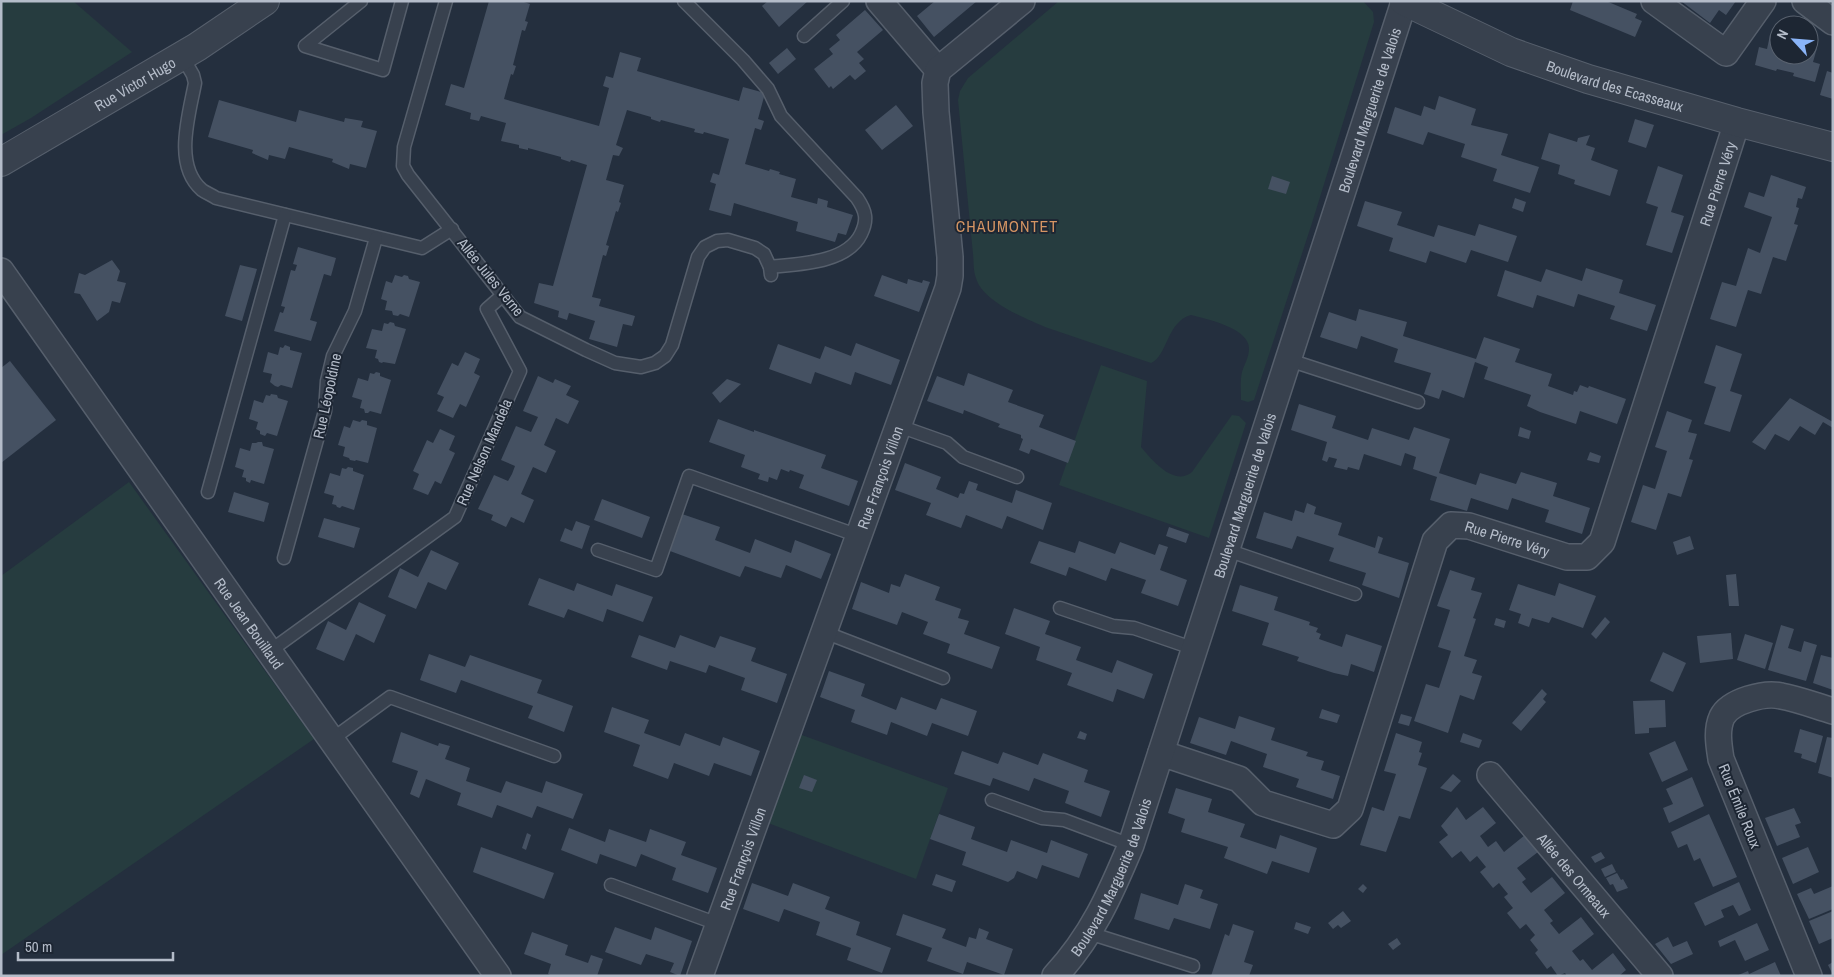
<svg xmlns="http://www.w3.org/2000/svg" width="1834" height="977" viewBox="0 0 1834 977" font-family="'Archivo Narrow',sans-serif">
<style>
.green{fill:#263c3f}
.building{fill:#455162}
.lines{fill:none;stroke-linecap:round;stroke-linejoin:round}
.service-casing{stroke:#565f6c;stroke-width:15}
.minor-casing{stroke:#565f6c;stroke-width:28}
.tertiary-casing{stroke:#565f6c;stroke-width:30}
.service{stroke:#38414e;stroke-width:12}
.minor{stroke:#38414e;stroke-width:25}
.tertiary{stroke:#38414e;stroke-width:28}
.labels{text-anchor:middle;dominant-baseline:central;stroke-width:4;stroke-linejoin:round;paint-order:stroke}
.street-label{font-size:15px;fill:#b4bcc9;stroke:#1d2633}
.neighbourhood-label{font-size:16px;letter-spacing:1px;fill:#d59563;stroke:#1d2633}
</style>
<rect width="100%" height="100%" fill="#242f3e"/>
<!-- green -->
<g class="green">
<polygon points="1,1 73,1 132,52 31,118 1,135"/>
<path d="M1059,1H1363L1373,12L1374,22L1312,223L1254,400L1248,402L1241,400C1241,390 1240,381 1242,372C1244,365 1249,357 1249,349C1250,328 1206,319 1191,315C1167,321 1167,357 1151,363L1045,327C1024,318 982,301 976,278C973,270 974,262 973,254L958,100L960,91L968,78Z"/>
<path d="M1101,365L1147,381L1141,447C1152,460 1174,487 1192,472L1232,415L1239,416L1246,423L1209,538L1059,485Z"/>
<polygon points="129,482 314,739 1,955 1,576"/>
<polygon points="799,734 948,788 916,879 768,823"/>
</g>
<!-- building -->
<g class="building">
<polygon points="489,1 521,1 530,4 525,21 528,22 525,31 522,30 513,65 516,66 513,75 511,74 504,99 599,126 609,88 603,86 606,76 613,78 620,52 641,58 637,71 739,101 743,87 765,93 758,119 764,121 761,130 755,128 745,164 769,171 770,169 780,172 779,174 796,179 791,197 817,204 818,198 828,201 827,207 853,215 846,235 838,233 835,242 796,231 798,222 734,203 731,216 709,210 716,184 710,182 713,173 719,175 729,139 704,132 703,134 694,132 695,129 661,120 660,122 651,119 651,117 627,110 616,145 623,148 619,156 613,155 606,180 624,185 619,202 621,203 618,212 616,211 606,245 609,246 606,256 603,255 592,297 601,299 599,306 635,316 632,326 623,324 617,347 589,339 595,321 569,313 567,320 558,317 559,311 534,303 539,283 553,286 587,165 571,160 570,162 561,159 561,157 528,148 528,150 519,148 519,145 501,141 506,123 481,116 479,121 470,119 471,113 445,105 451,84 464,88"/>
<polygon points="768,1 808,1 779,27 762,6"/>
<polygon points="935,1 977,1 934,37 917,16"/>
<polygon points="1573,1 1606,1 1637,14 1635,18 1642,21 1635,37 1570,10"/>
<polygon points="1681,1 1736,1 1726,15 1719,10 1710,23"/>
<polygon points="865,10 883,30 857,52 864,59 859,63 866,71 855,80 850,75 833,89 831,86 829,88 814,69 833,54 829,49 840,40 836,35"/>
<polygon points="1770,35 1779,38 1779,55 1809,55 1809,46 1817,48 1813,62 1820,64 1815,82 1793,76 1794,73 1777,69 1776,71 1755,65 1759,47 1767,49"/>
<polygon points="787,48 796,59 778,74 769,63"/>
<polygon points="1827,71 1833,73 1833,99 1820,95"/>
<polygon points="1439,96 1476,109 1471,125 1508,134 1501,155 1539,167 1530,193 1493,181 1497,169 1461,157 1465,144 1428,132 1423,145 1387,133 1395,107 1421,116 1424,106 1435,110"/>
<polygon points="219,100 296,122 299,110 344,122 345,118 363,121 361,127 377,131 366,168 350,164 349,169 332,162 333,159 289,147 285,159 269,155 268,160 252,153 253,150 208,137"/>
<polygon points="896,105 913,126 882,150 865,130"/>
<polygon points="1635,119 1654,125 1646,148 1628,142"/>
<polygon points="1549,133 1577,142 1578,138 1590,135 1586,145 1595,148 1591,160 1618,170 1610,196 1574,184 1575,180 1558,174 1560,165 1541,159"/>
<polygon points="1658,166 1683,175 1671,212 1684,216 1672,253 1646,245 1658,207 1646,203"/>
<polygon points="1771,175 1806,187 1802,199 1798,198 1796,207 1799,208 1794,224 1798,225 1786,261 1773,257 1761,294 1748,290 1736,327 1710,319 1722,282 1736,286 1748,248 1760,253 1772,217 1744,207 1749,192 1764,197"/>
<polygon points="1272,176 1290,182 1286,194 1268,189"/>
<polygon points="1515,198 1526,202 1523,212 1512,208"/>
<polygon points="1365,201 1402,212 1397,225 1434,237 1438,225 1475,236 1479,224 1517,236 1508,262 1471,250 1466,263 1430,251 1426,263 1389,251 1393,238 1357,226"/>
<polygon points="298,247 336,258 331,276 324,274 310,320 317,322 311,341 274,331 280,312 283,313 285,307 281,306 291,270 295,271 297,265 293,264"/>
<polygon points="112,260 120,271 117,281 126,283 120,303 112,301 109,312 97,321 80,294 74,293 79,273 85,275"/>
<polygon points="240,265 257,269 242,321 225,316"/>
<polygon points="1586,268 1623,280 1619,293 1656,305 1647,331 1610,319 1615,306 1578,294 1574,307 1537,295 1533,308 1497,296 1505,270 1541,282 1546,269 1582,281"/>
<polygon points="395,275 402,277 404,275 408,276 409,279 420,282 409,317 400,314 398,316 393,315 392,311 385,310 387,301 381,299 386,281 392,283"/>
<polygon points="882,275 907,284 908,279 922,283 923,280 930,282 919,312 874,296"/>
<polygon points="1359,309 1407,322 1403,336 1476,359 1484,337 1520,349 1515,362 1552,374 1548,386 1573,395 1574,391 1577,392 1580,385 1588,388 1589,386 1626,399 1617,424 1580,411 1576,424 1540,412 1527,406 1531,395 1484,379 1488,367 1475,362 1464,398 1442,390 1439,399 1424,394 1431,373 1394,362 1398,349 1361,336 1357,349 1320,337 1329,312 1356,321"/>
<polygon points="390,322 394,323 395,326 406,329 395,364 383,362 382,363 379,362 378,359 375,358 377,350 366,348 372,329 382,331 384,323 388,324"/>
<polygon points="856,343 900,360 891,385 855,372 851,385 815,372 811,384 769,369 778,344 820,359 825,346 851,356"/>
<polygon points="285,345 290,347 290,350 302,353 292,388 281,385 278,387 275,386 270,382 272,374 263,372 268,352 278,355 280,347 283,348"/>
<polygon points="1716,345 1742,354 1730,391 1742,395 1730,432 1704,424 1716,387 1704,383"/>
<polygon points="465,352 480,359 474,373 480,376 466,407 460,404 453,418 437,411 444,397 437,394 452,363 458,366"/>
<polygon points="10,361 56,420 1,463 1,368"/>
<polygon points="376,372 380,373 380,376 391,380 381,414 370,411 368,413 365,413 364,409 360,408 362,400 352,397 358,378 368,381 370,373 374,374"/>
<polygon points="968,373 1013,390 1008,402 1044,415 1039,427 1076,441 1068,463 1031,449 1029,454 1019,450 1023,439 1021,438 1021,435 998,427 1000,424 964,410 963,414 927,401 937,376 964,386"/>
<polygon points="538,376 553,383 555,379 571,386 566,395 579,401 568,424 556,418 544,445 556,451 546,473 533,467 521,494 534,500 524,523 511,517 506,527 491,520 493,515 478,509 494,475 508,481 512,474 515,466 501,460 516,426 531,432 538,417 523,411"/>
<polygon points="727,379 741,384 720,403 712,393"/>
<polygon points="271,394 277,395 278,398 288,401 277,436 267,433 265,436 260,434 260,431 256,429 258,422 249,419 254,400 263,403 266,395 270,396"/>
<polygon points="1790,398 1833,422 1833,428 1823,422 1815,435 1800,426 1789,441 1775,434 1765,450 1752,442"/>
<polygon points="1299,404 1336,416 1332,428 1368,440 1372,428 1409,440 1414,427 1450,439 1439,473 1476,485 1480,473 1516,484 1521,472 1557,483 1553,496 1590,508 1582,534 1545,522 1549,510 1512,498 1508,510 1471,498 1467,511 1430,500 1437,477 1413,469 1416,457 1405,453 1401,466 1364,454 1359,470 1348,467 1347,470 1334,467 1337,459 1329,457 1327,462 1322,460 1327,442 1291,430"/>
<polygon points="1667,411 1692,420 1688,432 1697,434 1689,459 1693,460 1681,497 1668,493 1656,530 1631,522 1643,485 1655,489 1667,451 1655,447"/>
<polygon points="718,419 754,432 754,430 826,455 821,468 858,481 849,506 799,488 804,475 790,470 789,472 781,469 777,480 769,477 768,482 758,479 760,474 741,467 745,455 709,442"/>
<polygon points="353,420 360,422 362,420 367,421 367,425 377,428 368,463 356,460 355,461 350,460 349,458 343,456 345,447 338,445 344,426 350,428"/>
<polygon points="1520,427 1531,431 1529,439 1518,436"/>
<polygon points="440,429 455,436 449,450 455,453 441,484 435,481 428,495 413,489 419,474 413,471 427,440 433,443"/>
<polygon points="258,442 262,442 263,446 274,449 264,484 251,480 250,483 246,481 246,478 242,477 244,470 235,467 240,448 250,451 252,443 256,443"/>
<polygon points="1590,452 1601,456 1599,463 1587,460"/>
<polygon points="905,463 941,477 936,489 958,498 960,493 964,494 969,481 978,484 976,490 1012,503 1016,490 1052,503 1043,530 1007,516 1002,529 966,515 961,528 926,515 931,503 895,490"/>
<polygon points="348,467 353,468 353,471 364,475 354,510 342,506 340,508 337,507 336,505 332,504 334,496 324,493 330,473 340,476 342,468 346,469"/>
<polygon points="234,492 269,503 264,522 228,512"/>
<polygon points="602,499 650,517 642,538 594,520"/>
<polygon points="1307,503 1316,507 1314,514 1342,523 1338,535 1375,548 1378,536 1383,538 1378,553 1409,563 1399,598 1362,585 1366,573 1329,561 1334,548 1297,536 1292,549 1256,538 1264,512 1292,521 1295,510 1304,513"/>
<polygon points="682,514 720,527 715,540 750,553 755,539 791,553 795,540 831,554 821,579 786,565 781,578 745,566 740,577 670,551"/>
<polygon points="324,518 360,528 354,548 318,537"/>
<polygon points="576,521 590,526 582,549 560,541 565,528 572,531"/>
<polygon points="1169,527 1189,534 1186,543 1166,536"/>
<polygon points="1690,536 1694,549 1677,555 1673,542"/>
<polygon points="1039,541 1075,553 1079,541 1115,554 1120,542 1155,555 1159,544 1168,547 1160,570 1187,580 1178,606 1141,593 1146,580 1111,568 1106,581 1069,567 1066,576 1030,563"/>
<polygon points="431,550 459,563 446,590 428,582 416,609 388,597 400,568 418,577"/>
<polygon points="1450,570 1475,578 1471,590 1482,593 1473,618 1476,619 1464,656 1477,660 1472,673 1482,676 1474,700 1460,695 1448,733 1414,721 1426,684 1439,688 1451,651 1438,647 1450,610 1437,606"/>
<polygon points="905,574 940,587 935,600 961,609 958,618 969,621 964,634 1000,647 992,669 947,653 950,644 923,634 928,622 902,612 897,625 852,609 861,582 889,593 891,584 900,587"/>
<polygon points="1736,574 1739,606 1729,606 1726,575"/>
<polygon points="539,578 574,591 577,583 612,596 616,584 653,597 643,622 607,609 603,622 568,609 564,618 528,605"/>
<polygon points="1559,583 1596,596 1583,628 1552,617 1549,623 1532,618 1529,627 1518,623 1521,614 1509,610 1518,584 1555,596"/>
<polygon points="1240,585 1278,597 1274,610 1310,622 1309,625 1318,628 1316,632 1321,634 1319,639 1342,647 1346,634 1382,646 1374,672 1351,664 1348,676 1334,673 1297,661 1299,657 1262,645 1269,623 1232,611"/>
<polygon points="359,602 386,615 374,643 356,634 344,661 316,649 328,621 346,630"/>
<polygon points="1014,608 1050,621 1045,634 1081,647 1076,660 1112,673 1117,660 1153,674 1144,699 1117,689 1113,702 1067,685 1072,673 1036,660 1040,647 1005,634"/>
<polygon points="1605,617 1610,622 1596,639 1591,634"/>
<polygon points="1496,618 1506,621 1504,628 1494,625"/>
<polygon points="1781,625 1794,629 1788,648 1801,652 1804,641 1817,645 1806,681 1768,670"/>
<polygon points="1731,633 1733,659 1700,663 1697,636"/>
<polygon points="1745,634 1773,643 1765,669 1737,660"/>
<polygon points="639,635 675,648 680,635 715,648 720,636 756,648 751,661 787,674 777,703 741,690 745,678 709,665 706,673 670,661 667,670 631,657"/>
<polygon points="1663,652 1686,663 1673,692 1650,681"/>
<polygon points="429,654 465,667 470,655 542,680 537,693 573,706 564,732 528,718 533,706 461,680 456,693 420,680"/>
<polygon points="1821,655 1833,658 1833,690 1813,683"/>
<polygon points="829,671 865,684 861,696 896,710 901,697 936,710 941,698 977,711 968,736 932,723 927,736 891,722 887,735 851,722 855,710 820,697"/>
<polygon points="1542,689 1547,694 1543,699 1546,702 1521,731 1512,723"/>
<polygon points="1665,700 1666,727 1649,728 1649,733 1635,734 1633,701"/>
<polygon points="612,707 649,720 644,733 680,746 685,733 720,746 723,737 760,751 751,776 714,763 709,776 674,763 668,779 633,766 640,745 604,732"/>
<polygon points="1322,709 1340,715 1337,723 1319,718"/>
<polygon points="1401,714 1412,717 1409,726 1398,723"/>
<polygon points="1239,716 1275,728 1271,740 1308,752 1306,756 1324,761 1321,770 1340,776 1333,799 1296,787 1299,779 1263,767 1267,754 1231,741 1226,755 1190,743 1199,717 1235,729"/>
<polygon points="1800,729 1823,736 1816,763 1801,758 1802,754 1794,752"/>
<polygon points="1080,731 1087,734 1085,740 1077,738"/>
<polygon points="401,732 438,746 439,743 450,746 445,759 470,768 466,781 501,793 506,781 542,793 546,781 583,794 573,819 537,806 532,818 497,805 492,818 457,805 461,793 426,779 419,798 410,794 418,771 392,762"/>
<polygon points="1396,733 1422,742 1419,752 1422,753 1418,765 1427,768 1410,819 1399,816 1386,852 1360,845 1372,807 1384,811 1396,774 1384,771"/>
<polygon points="1463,733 1482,740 1479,748 1460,742"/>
<polygon points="1827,737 1833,738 1833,778 1818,773"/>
<polygon points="1675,741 1688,770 1662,782 1649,753"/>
<polygon points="962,751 998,764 1003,752 1038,765 1043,753 1088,770 1084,782 1110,791 1101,817 1065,803 1069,791 1034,778 1029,791 993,778 990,786 954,774"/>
<polygon points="1453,774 1461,781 1451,792 1440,788"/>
<polygon points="804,775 817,780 812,792 799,788"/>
<polygon points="1692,777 1704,806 1669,823 1663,808 1673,804 1666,789"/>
<polygon points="1176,788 1212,799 1208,812 1245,824 1240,837 1276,849 1280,835 1317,848 1309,873 1272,861 1267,874 1224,858 1228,847 1181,832 1185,819 1168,813"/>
<polygon points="1457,807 1466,820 1483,807 1496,823 1480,836 1488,847 1496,841 1504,852 1525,835 1538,852 1517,868 1526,879 1522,882 1531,893 1552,877 1565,893 1544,910 1553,921 1550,923 1559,934 1581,917 1594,934 1572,951 1580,961 1583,959 1592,970 1613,953 1626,970 1619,976 1567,976 1565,973 1558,976 1551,966 1547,969 1535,953 1538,950 1530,940 1535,935 1526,924 1520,929 1507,913 1513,908 1504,897 1508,894 1499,883 1493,888 1480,872 1486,867 1477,856 1470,862 1461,851 1452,858 1439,842 1448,835 1441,826"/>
<polygon points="1794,808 1801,823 1795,825 1800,837 1777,846 1765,818"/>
<polygon points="939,814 975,827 971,839 1007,852 1011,840 1047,853 1051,840 1088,854 1079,878 1042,865 1037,879 1017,871 1014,878 1008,882 962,865 966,852 930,839"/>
<polygon points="1709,814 1737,877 1713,887 1700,858 1694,861 1687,844 1678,848 1671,832"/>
<polygon points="569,828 605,842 609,829 646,842 650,829 686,842 681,855 717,868 708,893 672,880 676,868 641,854 636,867 600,854 597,864 561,850"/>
<polygon points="527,833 531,835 526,850 522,848"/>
<polygon points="481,847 554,873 544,899 473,872"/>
<polygon points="1808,847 1819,872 1793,884 1782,858"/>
<polygon points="1601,852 1605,858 1595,863 1591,857"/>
<polygon points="1612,864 1616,872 1605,877 1601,869"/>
<polygon points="1617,873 1621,880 1623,879 1628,888 1617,892 1613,884 1610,885 1606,878"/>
<polygon points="936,874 956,881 952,892 932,885"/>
<polygon points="1739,882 1751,910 1739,916 1733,905 1721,910 1724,917 1705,926 1694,903"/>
<polygon points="752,883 788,896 793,883 830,897 825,909 860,922 856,935 891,948 882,973 847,960 851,948 816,935 820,922 784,909 779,922 743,909"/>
<polygon points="1185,884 1203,890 1200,898 1218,904 1210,929 1174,918 1169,930 1134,919 1141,893 1178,905"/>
<polygon points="1363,884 1367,888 1363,893 1358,889"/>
<polygon points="1833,886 1833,909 1809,919 1797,894 1811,888 1814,894"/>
<polygon points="1343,911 1351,921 1341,928 1338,925 1333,929 1328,923"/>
<polygon points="1833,911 1833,938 1819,944 1809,921"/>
<polygon points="903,914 946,929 942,938 966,947 969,937 976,939 979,928 989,932 986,939 1013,949 1004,975 967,962 963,974 927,961 932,948 896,935"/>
<polygon points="1296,922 1311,927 1308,934 1294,929"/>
<polygon points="1757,923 1769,950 1745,961 1735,940 1720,947 1718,941"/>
<polygon points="1233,924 1254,931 1244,962 1253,965 1249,976 1211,976 1225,934 1229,936"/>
<polygon points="615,927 651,940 655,927 692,941 680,976 670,972 674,963 646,954 641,965 605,952"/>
<polygon points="532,932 568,945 565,955 588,963 591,955 603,959 597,976 552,976 548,974 551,964 524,954"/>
<polygon points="1668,937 1673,947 1687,941 1693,954 1671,964 1655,944"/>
<polygon points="1397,938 1401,944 1393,950 1388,944"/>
<polygon points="1775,962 1781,976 1736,976 1748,971 1749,974"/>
<polygon points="1833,962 1833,975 1828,965"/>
</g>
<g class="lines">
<defs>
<g id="service">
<polyline points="361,1 305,46 383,70 402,1"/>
<polyline points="446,1 404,147 403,166 408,175 520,317 586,350 615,363 641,367 655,363 665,356 672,345 698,257 705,247 717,241 728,240 755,248 764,254 770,267 771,275"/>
<path d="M684,1L743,60L768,89L781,116L857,198C866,211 868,220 861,234C847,263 799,264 770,267"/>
<polyline points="804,36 843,1"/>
<path d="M182,56L193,75L195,83C189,115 173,165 202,190C206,193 212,195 216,198L422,248L452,229"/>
<polyline points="1289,360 1418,402"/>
<polyline points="899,426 947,443 963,457 1017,477"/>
<polyline points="208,492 285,215"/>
<polyline points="598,550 656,570 689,476 859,536"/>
<polyline points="1227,550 1355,594"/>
<polyline points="284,558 325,411 327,381 333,356 355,311 376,238"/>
<polyline points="1060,608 1113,626 1134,628 1195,649"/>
<polyline points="824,632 943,678"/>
<polyline points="270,651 455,517 520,371 487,309 503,295"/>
<polyline points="331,740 390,697 554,756"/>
<polyline points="992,800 1042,818 1064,820 1131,845"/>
<polyline points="611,885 718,924"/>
<polyline points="1089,933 1193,966"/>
</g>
<g id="minor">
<polyline points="879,1 938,70"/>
<polyline points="1654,1 1726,53 1763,1"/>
<polyline points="1805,1 1833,22"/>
<path id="s1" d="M1,271L498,976"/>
<path id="s2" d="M1161,753L1239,779L1263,803L1333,825L1350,809L1435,541L1451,525L1469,526L1567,557H1587L1602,542L1737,122"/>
<path id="s3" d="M1490,775L1660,976"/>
<path id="s4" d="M700,976L948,288L950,276V257L936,112L935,83L938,70L1022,1"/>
<path id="s5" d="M1055,976C1092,936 1110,895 1131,845L1404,2"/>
<path d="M1809,976L1721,759C1719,746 1716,730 1722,717C1730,701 1765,692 1781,696C1798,699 1816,706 1833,711"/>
</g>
<g id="tertiary">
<path id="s6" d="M1404,1L1511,52L1588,79L1737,122L1833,147"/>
<path id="s7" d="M1,162L197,47L265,1"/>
</g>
</defs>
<!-- service casing -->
<use href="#service" class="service-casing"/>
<!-- minor casing -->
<use href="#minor" class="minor-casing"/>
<!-- tertiary casing -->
<use href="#tertiary" class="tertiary-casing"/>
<!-- service -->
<use href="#service" class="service"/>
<!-- minor -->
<use href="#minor" class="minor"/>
<!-- tertiary -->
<use href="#tertiary" class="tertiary"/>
</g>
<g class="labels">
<!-- street labels -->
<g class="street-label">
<text stroke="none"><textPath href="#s7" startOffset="155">Rue Victor Hugo</textPath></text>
<text stroke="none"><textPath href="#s6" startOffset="228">Boulevard des Ecasseaux</textPath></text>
<text stroke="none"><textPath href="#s5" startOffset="925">Boulevard Marguerite de Valois</textPath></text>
<text stroke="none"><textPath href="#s2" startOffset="1055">Rue Pierre Véry</textPath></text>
<text transform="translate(491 277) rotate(51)">Allée Jules Verne</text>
<text transform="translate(327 396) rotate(-78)">Rue Léopoldine</text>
<text transform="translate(484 452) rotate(-66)">Rue Nelson Mandela</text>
<text stroke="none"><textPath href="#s4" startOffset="530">Rue François Villon</textPath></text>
<text stroke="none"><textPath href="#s5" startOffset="520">Boulevard Marguerite de Valois</textPath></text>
<text stroke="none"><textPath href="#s2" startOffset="575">Rue Pierre Véry</textPath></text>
<text stroke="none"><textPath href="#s1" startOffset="431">Rue Jean Bouillaud</textPath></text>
<text transform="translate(1740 806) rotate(68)">Rue Émile Roux</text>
<text stroke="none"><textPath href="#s4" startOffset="125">Rue François Villon</textPath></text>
<text stroke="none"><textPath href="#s5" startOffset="115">Boulevard Marguerite de Valois</textPath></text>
<text stroke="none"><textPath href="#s3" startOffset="131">Allée des Ormeaux</textPath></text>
</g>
<!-- neighbourhood labels -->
<g class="neighbourhood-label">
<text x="1007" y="226">CHAUMONTET</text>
</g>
</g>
<!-- border -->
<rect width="1834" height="977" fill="none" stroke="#b4bcc9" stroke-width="5"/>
<!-- north arrow -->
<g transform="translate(1794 40) rotate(296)"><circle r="24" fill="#1d2633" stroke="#59626f"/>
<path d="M0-4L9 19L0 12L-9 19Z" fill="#8ab4f8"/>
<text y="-8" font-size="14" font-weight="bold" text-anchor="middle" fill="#b4bcc9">N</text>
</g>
<!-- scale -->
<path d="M18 952v8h155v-8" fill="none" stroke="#b4bcc9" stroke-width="2.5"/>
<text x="25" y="952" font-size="15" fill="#b4bcc9" stroke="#1d2633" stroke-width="4" paint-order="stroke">50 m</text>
</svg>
